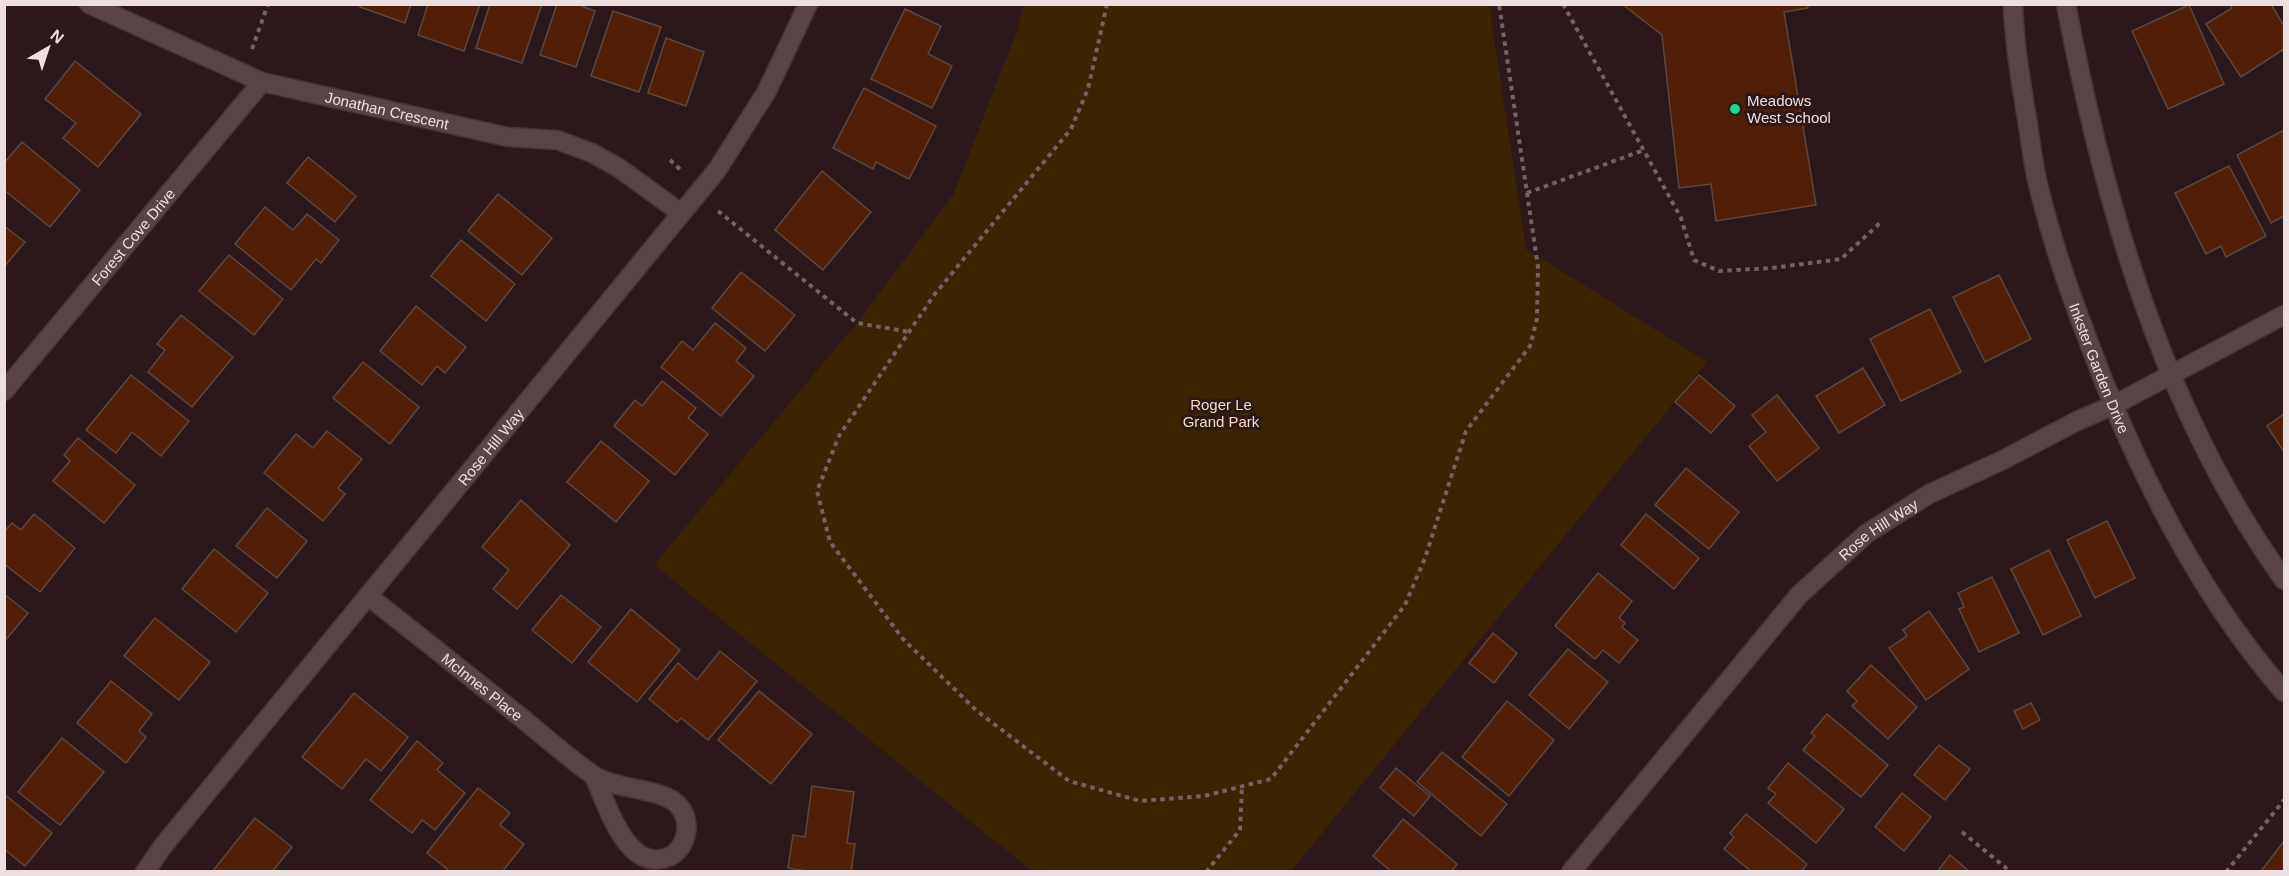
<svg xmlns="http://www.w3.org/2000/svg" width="2289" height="876" viewBox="0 0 2289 876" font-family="Helvetica,sans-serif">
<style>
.green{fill:#3c2402}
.building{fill:#511e07;stroke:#5c473f;stroke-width:1.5}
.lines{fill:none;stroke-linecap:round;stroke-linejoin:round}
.minor-casing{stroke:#433436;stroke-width:21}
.path{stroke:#736163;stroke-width:4;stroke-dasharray:4.5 4.5;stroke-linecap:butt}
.minor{stroke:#594345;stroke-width:18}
.poi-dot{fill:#1bd988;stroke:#2c181a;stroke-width:2}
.labels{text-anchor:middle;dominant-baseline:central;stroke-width:6;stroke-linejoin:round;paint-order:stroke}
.poi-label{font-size:15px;fill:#eddfe0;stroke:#2c181a;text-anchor:start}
.street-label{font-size:15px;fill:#eddfe0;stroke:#2c181a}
.park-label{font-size:15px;fill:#faddbc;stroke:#2c181a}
</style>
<rect width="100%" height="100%" fill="#2c181a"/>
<!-- green -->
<polygon class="green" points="1024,5 1489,5 1526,249 1707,362 1291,871 1032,871 654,565 857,323 953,195 1018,29"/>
<!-- building -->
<g class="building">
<polygon points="361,4 411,4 405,23 360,7"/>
<polygon points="428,4 480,4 464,51 418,35"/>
<polygon points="490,4 542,4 522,63 476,48"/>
<polygon points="557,4 576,4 595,11 576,67 540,55"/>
<polygon points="1622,4 1810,4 1807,8 1784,12 1816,205 1716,221 1711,184 1679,188 1662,35"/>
<polygon points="2230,4 2271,4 2284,26 2284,49 2241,77 2206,24 2232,8"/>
<polygon points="2189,5 2224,84 2168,109 2132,31"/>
<polygon points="905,9 941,26 928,54 952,66 932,108 871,79"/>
<polygon points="613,11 661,27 639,92 591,76"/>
<polygon points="666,38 704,52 686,106 648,93"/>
<polygon points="75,61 141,114 98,167 63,138 76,123 45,99"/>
<polygon points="864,88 936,126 909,179 876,162 873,169 833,148"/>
<polygon points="2284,130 2284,216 2271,223 2237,155"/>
<polygon points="22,142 80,190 50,227 4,190 4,163"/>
<polygon points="308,157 356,196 335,222 287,183"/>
<polygon points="2229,166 2266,236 2226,257 2221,246 2206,254 2175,193"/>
<polygon points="822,171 871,212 823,270 775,230"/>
<polygon points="498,194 552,238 522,275 468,231"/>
<polygon points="265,207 293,230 307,214 339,240 321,263 316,259 291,290 235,244"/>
<polygon points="4,226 25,242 4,267"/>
<polygon points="461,240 515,284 486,321 431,276"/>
<polygon points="229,255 283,299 254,335 199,291"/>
<polygon points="741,272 795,315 765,351 712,308"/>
<polygon points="1999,275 2031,339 1985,362 1953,297"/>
<polygon points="416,306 466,347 445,373 437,366 422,385 380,351"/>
<polygon points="1930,309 1961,372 1901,401 1870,339"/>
<polygon points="181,315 233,357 192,407 148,372 165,350 157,344"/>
<polygon points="715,323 746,348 736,361 754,376 721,416 661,367 682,341 693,350"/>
<polygon points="363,362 419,407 390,444 333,398"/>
<polygon points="1863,368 1885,405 1839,433 1816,396"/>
<polygon points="131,375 189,421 161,456 132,432 116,453 86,430"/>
<polygon points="1699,375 1735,406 1711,433 1675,402"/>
<polygon points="662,381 696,408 688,418 708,434 675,475 614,426 635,400 642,406"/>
<polygon points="1777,395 1819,448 1777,481 1749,446 1766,432 1752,415"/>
<polygon points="2284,414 2284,452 2267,426"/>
<polygon points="327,431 362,459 338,488 345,494 323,521 264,473 296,434 313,448"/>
<polygon points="78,438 135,485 104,523 53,481 70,461 64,455"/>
<polygon points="601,441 649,481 616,522 567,482"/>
<polygon points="1686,468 1739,512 1709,549 1655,505"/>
<polygon points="521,500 570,545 517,609 493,589 509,570 482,547"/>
<polygon points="267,508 307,541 277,578 236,546"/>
<polygon points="34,514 75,548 40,592 4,564 4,532 12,523 21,530"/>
<polygon points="1646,514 1699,558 1674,589 1621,545"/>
<polygon points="2107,521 2135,578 2095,598 2067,540"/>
<polygon points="214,549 268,593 236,632 182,589"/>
<polygon points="2049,550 2081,616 2043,635 2011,569"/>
<polygon points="1598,573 1632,601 1619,618 1625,623 1622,627 1638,640 1619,663 1603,650 1595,659 1555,626"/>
<polygon points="1992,577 2019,633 1979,652 1959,609 1964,607 1958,593"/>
<polygon points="4,594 28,613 4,642"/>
<polygon points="561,595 601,627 572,663 532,630"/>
<polygon points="631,609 680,650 637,702 588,662"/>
<polygon points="1929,611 1969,669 1926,700 1889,648 1907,636 1903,630"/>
<polygon points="155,618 210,662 179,700 124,656"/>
<polygon points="1493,633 1517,653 1494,683 1469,663"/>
<polygon points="1568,649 1608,682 1569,729 1529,695"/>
<polygon points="720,651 757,681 708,740 681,718 677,722 649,699 678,663 697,680"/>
<polygon points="1871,665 1917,707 1888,739 1852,706 1857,701 1847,691"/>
<polygon points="111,681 152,714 139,731 146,737 126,763 77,723"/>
<polygon points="759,691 812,734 771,784 718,740"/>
<polygon points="354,693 408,737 381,771 366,759 342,789 302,757"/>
<polygon points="1507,701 1554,740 1509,796 1462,757"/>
<polygon points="2031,703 2040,720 2023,729 2014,711"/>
<polygon points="1827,714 1888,765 1861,797 1803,750 1815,736 1811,733"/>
<polygon points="62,738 104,772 60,825 18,792"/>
<polygon points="417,741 443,763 437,770 465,793 435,830 422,820 412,833 370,800"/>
<polygon points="1939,745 1970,769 1945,800 1914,775"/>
<polygon points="1442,752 1507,804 1481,836 1417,782"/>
<polygon points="1788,763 1844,809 1816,843 1768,803 1776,794 1768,788"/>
<polygon points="1396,768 1430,796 1414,816 1380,788"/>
<polygon points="812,786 854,792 847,843 855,844 851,872 812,872 788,868 793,835 805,837"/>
<polygon points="478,788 510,813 500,825 524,844 502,872 451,872 427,853"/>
<polygon points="1902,793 1931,817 1904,851 1875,827"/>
<polygon points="4,794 52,833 25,866 4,849"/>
<polygon points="1746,814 1807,864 1801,872 1752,872 1724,849 1734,837 1730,833"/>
<polygon points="255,818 292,847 272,872 212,872"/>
<polygon points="1403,819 1457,864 1451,872 1392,872 1373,856"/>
<polygon points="2284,841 2284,872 2260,872 2265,866"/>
<polygon points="1950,855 1970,872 1937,872"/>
</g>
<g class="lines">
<defs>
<g id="minor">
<path id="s1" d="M89,4L262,82L508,137L557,140L592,153L619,168L681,213"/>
<path id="s2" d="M2013,4C2014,41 2020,76 2026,113C2030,135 2032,158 2037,180C2049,231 2066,283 2085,332C2131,458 2196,591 2284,692"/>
<path d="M2066,4C2104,205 2164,413 2284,580"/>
<path id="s3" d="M4,391L262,82"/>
<path id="s4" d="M368,596C418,635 468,675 518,715C543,735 567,757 593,775C614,790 663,788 678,805C692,820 688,845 671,856C627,876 607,804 594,776"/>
<path id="s5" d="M145,872L163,846L717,170L767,91L808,4"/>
<path id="s6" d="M1571,872L1799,595L1866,534L1929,494L2003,460L2077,421L2112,406L2284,315"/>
</g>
</defs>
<!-- minor casing -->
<use href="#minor" class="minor-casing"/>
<!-- path -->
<g class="path">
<polyline points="1107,4 1088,89 1071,129 934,295 839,436 817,491 830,542 903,639 977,711 1069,781 1140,801 1204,796 1271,779 1405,605 1425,558 1466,431 1530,346 1537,319 1538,267 1499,4"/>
<polyline points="1563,4 1681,218 1694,260 1719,271 1772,268 1841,259 1881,222"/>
<polyline points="252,49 268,4"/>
<polyline points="670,160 683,172"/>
<polyline points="1527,193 1644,150"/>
<polyline points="718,211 857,323 910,332"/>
<polyline points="1962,832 2011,872"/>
<polyline points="1206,872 1240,830 1242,786"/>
<polyline points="2226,872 2284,800"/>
</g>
<!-- minor -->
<use href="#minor" class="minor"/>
</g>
<!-- markers -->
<circle class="poi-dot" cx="1735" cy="109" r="6"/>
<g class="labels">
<!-- poi labels -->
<g class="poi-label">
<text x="1747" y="100">Meadows<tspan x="1747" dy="17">West School</tspan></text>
</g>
<!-- street labels -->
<g class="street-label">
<text stroke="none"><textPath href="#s1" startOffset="318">Jonathan Crescent</textPath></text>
<text stroke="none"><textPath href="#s3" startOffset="201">Forest Cove Drive</textPath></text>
<text stroke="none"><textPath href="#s2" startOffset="376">Inkster Garden Drive</textPath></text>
<text stroke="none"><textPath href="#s5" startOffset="548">Rose Hill Way</textPath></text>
<text stroke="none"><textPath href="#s6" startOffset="462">Rose Hill Way</textPath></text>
<text stroke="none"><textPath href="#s4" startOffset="146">McInnes Place</textPath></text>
</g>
<!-- park labels -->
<g class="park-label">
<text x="1221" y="404">Roger Le<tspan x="1221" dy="17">Grand Park</tspan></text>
</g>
</g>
<!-- border -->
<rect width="2289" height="876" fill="none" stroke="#eddfe0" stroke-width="12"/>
<!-- north arrow -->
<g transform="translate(48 48) rotate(39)" stroke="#2c181a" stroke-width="4.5" paint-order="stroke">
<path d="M0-4.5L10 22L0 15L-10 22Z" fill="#eddfe0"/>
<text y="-9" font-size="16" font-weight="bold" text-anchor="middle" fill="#eddfe0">N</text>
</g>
</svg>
